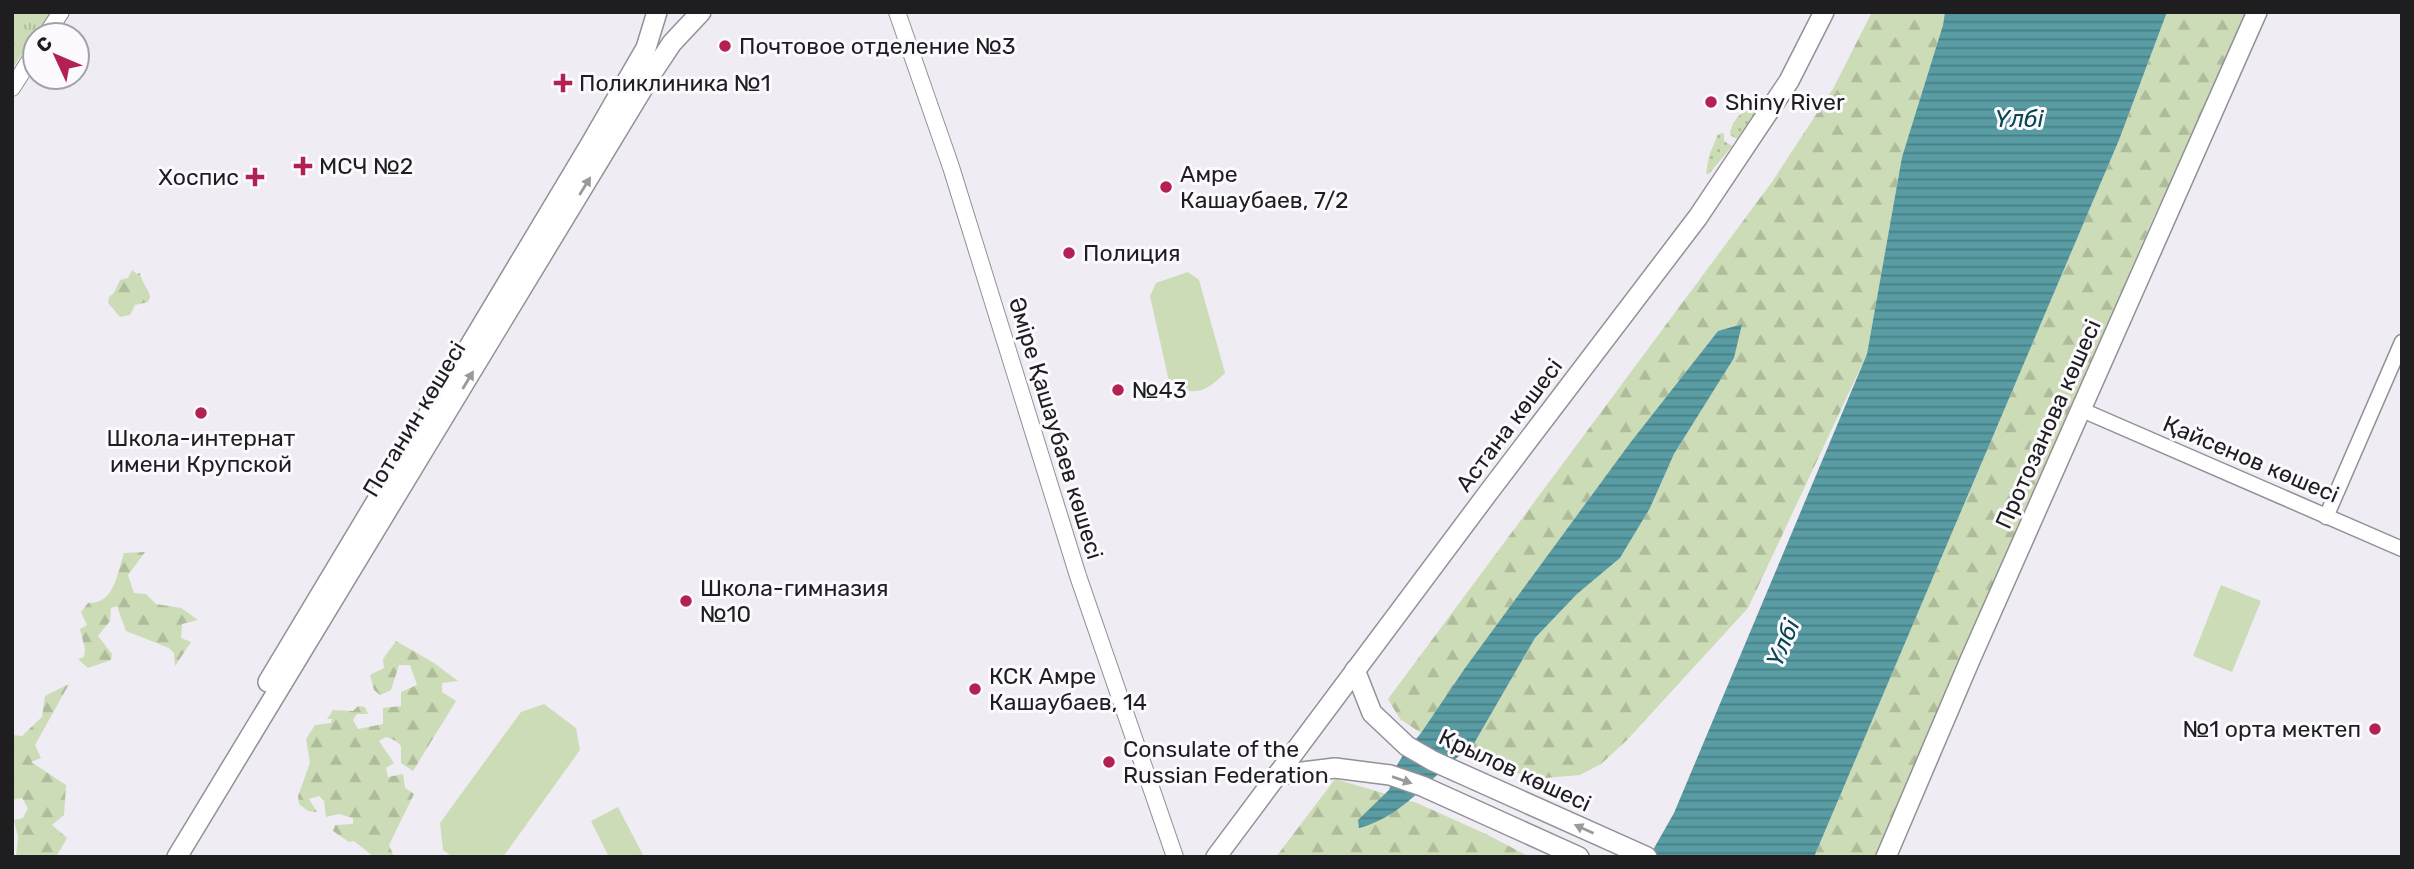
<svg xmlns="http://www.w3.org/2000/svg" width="2414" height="869" viewBox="0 0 2414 869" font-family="Rubik,sans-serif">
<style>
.grass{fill:url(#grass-dots)}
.forest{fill:url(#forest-firs)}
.park{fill:url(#park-tufts)}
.pitch{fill:#ccdcb6}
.water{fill:url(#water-rules)}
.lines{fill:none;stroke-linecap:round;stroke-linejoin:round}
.minor-casing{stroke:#939098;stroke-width:17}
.tertiary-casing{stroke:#939098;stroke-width:18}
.secondary-casing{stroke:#939098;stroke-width:22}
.minor{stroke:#fff;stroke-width:14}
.tertiary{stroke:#fff;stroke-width:16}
.secondary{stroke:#fff;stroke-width:19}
.oneway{fill:#9a999b}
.poi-dot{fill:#b22152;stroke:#fcfaff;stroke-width:2.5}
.labels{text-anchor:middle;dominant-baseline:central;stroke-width:6;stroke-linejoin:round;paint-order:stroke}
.poi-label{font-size:23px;fill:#1e1d20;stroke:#fcfaff;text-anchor:start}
.street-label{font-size:23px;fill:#1e1d20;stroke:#fcfaff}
.water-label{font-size:24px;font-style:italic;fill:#07474d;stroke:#fcfaff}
</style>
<defs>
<pattern id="grass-dots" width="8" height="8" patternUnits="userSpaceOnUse" patternTransform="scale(1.75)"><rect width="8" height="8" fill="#ccdcb6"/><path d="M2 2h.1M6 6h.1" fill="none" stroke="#afbc9c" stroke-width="1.8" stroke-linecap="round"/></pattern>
<pattern id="forest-firs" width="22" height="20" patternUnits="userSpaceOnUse" patternTransform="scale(1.75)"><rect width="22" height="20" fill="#ccdcb6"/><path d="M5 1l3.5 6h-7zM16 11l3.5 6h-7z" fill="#afbc9c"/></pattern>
<pattern id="park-tufts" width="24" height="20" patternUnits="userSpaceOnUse" patternTransform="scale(1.75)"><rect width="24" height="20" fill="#ccdcb6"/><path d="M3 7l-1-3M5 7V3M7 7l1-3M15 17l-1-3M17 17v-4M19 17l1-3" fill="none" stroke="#afbc9c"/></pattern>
<pattern id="water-rules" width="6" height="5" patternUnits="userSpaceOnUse" patternTransform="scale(1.75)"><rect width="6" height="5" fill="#599ca3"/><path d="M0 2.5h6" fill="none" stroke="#497f84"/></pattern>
</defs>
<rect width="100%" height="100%" fill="#efecf4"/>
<!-- grass -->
<g class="grass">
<path d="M1749,110L1756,113L1737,139L1730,135C1731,124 1738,113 1749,110Z"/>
<polygon points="1724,133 1724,141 1732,146 1709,174 1706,174 1709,156 1718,134"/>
</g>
<!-- forest -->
<g class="forest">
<polygon points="1872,12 1945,12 1943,25 1902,157 1867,354 1748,608 1627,740 1601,764 1580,775 1533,779 1476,756 1472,747 1535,638 1577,594 1620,558 1650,508 1674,454 1734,358 1741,324 1718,331 1630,443 1465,668 1421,733 1400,719 1388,699 1772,182 1834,87"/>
<polygon points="2167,12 2249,12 2153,219 1877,857 1814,857 2119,140"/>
<path d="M132,270L137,274L140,273C142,284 148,287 150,297L148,302L135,305L130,315L120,317L108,303L109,297L114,293L120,280L128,278Z"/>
<path d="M145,552L128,575L134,593L146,594L156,604L181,608L198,620L182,624L181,638L191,642L175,666L174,653L169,648L126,631L117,606L111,608L110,621L98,636L112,654L111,660L88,668L78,659L84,657L85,649L80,629L87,625L81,612L88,603C115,604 117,573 124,553Z"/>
<polygon points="396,641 434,663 458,681 442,683 442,692 456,701 413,771 401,763 401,746 396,741 386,737 379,741 394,763 386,768 388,777 403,774 405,788 414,794 389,845 394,857 374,857 354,841 349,842 333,831 335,825 353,824 353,818 339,814 326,817 324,801 319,796 309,799 317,812 308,811 299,804 298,796 310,763 306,739 315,725 331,723 332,719 327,719 333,710 353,711 358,706 365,707 368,714 357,714 353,720 358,729 383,724 383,708 401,706 401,692 417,685 410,665 399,665 391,690 380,695 374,690 370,675 384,668 383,659"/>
<polygon points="69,684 35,745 41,758 31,762 66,785 64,815 52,825 67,838 56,857 16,857 18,837 14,820 23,818 28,808 22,798 12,800 12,735 22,736 42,717 45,696"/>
<polygon points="1335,779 1417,803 1486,834 1530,857 1276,857"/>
</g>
<!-- park -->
<polygon class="park" points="12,12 51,12 12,69"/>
<!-- pitch -->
<g class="pitch">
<path d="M1188,272L1199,280L1225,373C1206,392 1196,396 1170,386L1150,296L1156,283Z"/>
<polygon points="2221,585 2261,601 2232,672 2193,656"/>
<polygon points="544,704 576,728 580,750 503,857 453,857 443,850 440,823 521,712"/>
<polygon points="618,807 644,857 609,857 591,821"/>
</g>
<!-- water -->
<g class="water">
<polygon points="1945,12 2167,12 2119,140 1814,857 1649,857 1674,813 1867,354 1902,157 1943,25"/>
<path d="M1742,324L1734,358L1674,454L1650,508L1620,558L1577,594L1535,638L1472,747C1432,772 1407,816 1359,828L1358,820L1389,790L1397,765L1405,752L1421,733L1465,668L1630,443L1718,331Z"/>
</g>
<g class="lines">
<defs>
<g id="minor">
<polyline points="2082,410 2402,549"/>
<polyline points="2326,517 2402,342"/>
</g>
<g id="tertiary">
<polyline points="897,12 951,167 1078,576 1175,857"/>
<polyline points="46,35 61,12"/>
<polyline points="12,88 35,52"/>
</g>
<g id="secondary">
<polyline points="1355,670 1372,713 1407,746 1433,761 1647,857"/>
<polyline points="268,682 590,145 646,48 657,12"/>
<polyline points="1277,775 1335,768 1390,775 1422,786 1579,857"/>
<polyline points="177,857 654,70 672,43 701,12"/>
<polyline points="1216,857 1488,493 1698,217 1789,81 1824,12"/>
<polyline points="1886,857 1970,660 2257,12"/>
</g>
</defs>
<!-- minor casing -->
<use href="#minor" class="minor-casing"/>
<!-- tertiary casing -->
<use href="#tertiary" class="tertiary-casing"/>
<!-- secondary casing -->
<use href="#secondary" class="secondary-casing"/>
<!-- minor -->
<use href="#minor" class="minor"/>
<!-- tertiary -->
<use href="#tertiary" class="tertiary"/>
<!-- secondary -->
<use href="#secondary" class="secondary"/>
</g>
<!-- one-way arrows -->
<defs><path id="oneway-solid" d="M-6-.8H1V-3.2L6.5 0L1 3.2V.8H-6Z" transform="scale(1.75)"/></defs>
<g class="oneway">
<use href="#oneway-solid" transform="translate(585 186) rotate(-58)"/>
<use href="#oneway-solid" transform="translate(468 380) rotate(-59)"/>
<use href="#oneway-solid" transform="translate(1402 780) rotate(19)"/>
<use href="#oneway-solid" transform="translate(1584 829) rotate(-156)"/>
</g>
<!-- markers -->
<g class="poi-dot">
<circle cx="725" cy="46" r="7"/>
<path d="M559.5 72.5h7v7h7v7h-7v7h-7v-7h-7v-7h7z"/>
<circle cx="1711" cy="102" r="7"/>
<path d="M299.5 155.5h7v7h7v7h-7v7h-7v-7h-7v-7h7z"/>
<path d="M251.5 166.5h7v7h7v7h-7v7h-7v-7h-7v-7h7z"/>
<circle cx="1166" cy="187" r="7"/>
<circle cx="1069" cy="253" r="7"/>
<circle cx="1118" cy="390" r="7"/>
<circle cx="201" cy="413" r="7"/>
<circle cx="686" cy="601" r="7"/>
<circle cx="975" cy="689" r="7"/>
<circle cx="2375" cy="729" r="7"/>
<circle cx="1109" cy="762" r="7"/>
</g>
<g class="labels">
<!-- poi labels -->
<g class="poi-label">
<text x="739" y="46">Почтовое отделение №3</text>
<text x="579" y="83">Поликлиника №1</text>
<text x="1725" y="102">Shiny River</text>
<text x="319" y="166">МСЧ №2</text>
<text x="1180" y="174">Амре<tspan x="1180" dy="26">Кашаубаев, 7/2</tspan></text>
<text x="239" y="177" text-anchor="end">Хоспис</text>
<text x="1083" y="253">Полиция</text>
<text x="1132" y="390">№43</text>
<text x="201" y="438" text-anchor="middle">Школа-интернат<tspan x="201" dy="26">имени Крупской</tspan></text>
<text x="700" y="588">Школа-гимназия<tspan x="700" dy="26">№10</tspan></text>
<text x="989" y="676">КСК Амре<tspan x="989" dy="26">Кашаубаев, 14</tspan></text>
<text x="2361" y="729" text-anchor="end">№1 орта мектеп</text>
<text x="1123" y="749">Consulate of the<tspan x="1123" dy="26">Russian Federation</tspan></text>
</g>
<!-- street labels -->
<g class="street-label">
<text transform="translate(414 419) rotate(-59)">Потанин көшесі</text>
<text transform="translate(2048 424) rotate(-66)">Протозанова көшесі</text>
<text transform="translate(1509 425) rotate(-53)">Астана көшесі</text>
<text transform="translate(1056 428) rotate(73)">Әміре Қашаубаев көшесі</text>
<text transform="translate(2251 459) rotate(23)">Қайсенов көшесі</text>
<text transform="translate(1515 770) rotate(25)">Крылов көшесі</text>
</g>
<!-- water labels -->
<g class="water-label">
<text x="2019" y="119">Үлбі</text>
<text transform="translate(1783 643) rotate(-67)">Үлбі</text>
</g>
</g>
<!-- border -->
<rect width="2414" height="869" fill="none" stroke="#1e1d20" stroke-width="28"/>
<!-- north arrow -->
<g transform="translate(56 56) rotate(314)"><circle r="33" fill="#fcfaff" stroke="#a3a2a6" stroke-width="2"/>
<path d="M0-5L12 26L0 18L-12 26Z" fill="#b22152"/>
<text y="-10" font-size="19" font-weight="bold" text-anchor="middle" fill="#1e1d20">С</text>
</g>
</svg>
